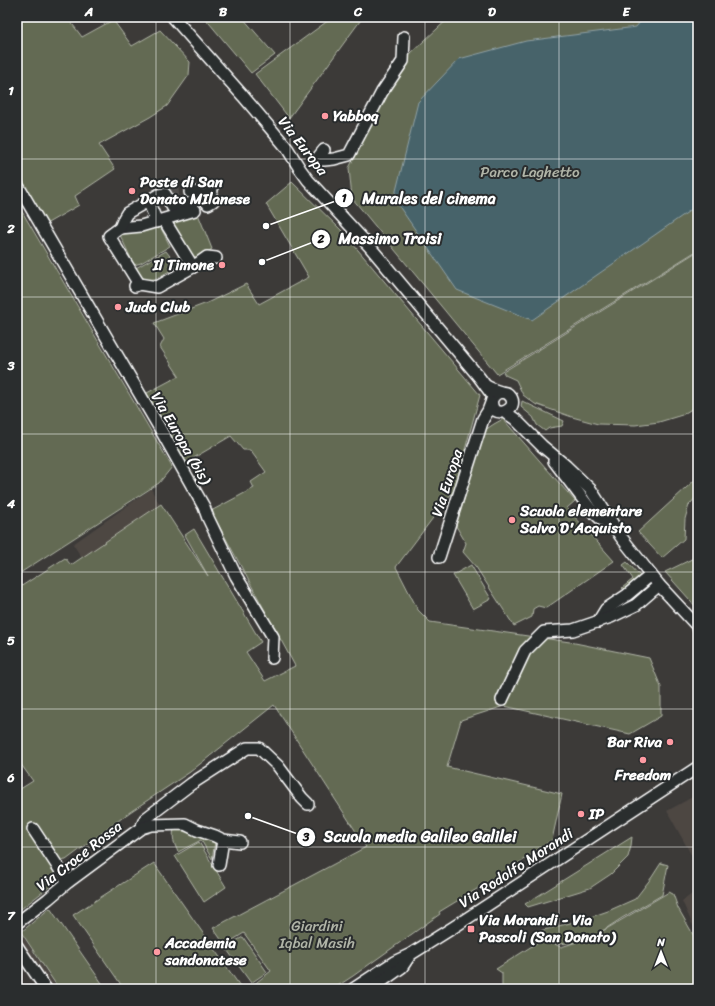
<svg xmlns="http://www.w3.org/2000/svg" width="715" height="1006" viewBox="0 0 715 1006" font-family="Sriracha,sans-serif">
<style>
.built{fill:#4d4743}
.green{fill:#636b52;stroke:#b1b5a8}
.water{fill:#46636a;stroke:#90a1a6}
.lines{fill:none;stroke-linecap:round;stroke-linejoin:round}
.minor-tunnel{stroke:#504e4c;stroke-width:11;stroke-dasharray:11 5.5;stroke-linecap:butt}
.minor-casing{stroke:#fff;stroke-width:14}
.minor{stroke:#2a2d2e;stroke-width:11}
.grid{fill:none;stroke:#fff;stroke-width:1;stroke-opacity:0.55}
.poi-dot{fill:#ff9aa2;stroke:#2a2d2e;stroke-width:1.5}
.labels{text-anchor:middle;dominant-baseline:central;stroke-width:4;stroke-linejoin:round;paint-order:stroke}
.poi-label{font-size:15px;font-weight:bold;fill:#fff;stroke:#2a2d2e;text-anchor:start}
.street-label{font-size:15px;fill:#fff;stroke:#2a2d2e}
.park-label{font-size:15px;fill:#b1b5a8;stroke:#2a2d2e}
.leader{fill:none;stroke:#fff;stroke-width:1.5}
.callout-dot{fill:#fff;stroke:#2a2d2e;stroke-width:1.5}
.mark-label{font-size:12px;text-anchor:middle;font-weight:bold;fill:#111}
.callout-label{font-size:16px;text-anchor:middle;font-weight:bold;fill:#fff;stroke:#2a2d2e;stroke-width:4;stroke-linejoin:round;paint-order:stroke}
.neatline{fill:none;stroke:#fff;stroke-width:1.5}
.grid-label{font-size:13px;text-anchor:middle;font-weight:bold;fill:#fff}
</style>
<rect width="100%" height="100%" fill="#3c3a38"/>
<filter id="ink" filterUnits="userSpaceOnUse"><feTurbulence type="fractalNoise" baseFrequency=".025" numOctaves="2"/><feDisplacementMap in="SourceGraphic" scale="8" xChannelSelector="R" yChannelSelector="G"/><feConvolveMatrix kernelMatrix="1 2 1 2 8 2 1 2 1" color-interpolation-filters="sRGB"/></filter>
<g filter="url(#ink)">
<!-- built -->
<g class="built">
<polygon points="151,489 206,587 131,635 73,544"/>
<polygon points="698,794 698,867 667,811"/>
<polygon points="698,890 698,937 682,901"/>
<polygon points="17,928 58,989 43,989 17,950"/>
</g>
<!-- green -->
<g class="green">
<polygon points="17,17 67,17 82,37 113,20 132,46 160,30 190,62 189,75 167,106 150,117 99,145 115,169 75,196 79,205 46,224 17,173"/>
<polygon points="204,17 242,17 275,55 251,73"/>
<polygon points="333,17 363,17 289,118 255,74"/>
<polygon points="450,17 698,17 698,250 497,374 352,198 349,168 377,112 411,53"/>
<polygon points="292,182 342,231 480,395 454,490 396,567 418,610 430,622 570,642 649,658 661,687 661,716 630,734 504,706 461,720 447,767 562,794 552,840 518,864 439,912 440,914 353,976 333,989 248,989 271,971 244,933 225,945 213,928 366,847 274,705 190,772 130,812 66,860 51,862 58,877 53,884 17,912 17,791 33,781 17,759 17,589 65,558 71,565 161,504 208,576 185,535 194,529 261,642 246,652 265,681 295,666 211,511 254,488 251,482 266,472 250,450 243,450 231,436 185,463 145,394 179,376 160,347 164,339 154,323 207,303 246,284 259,304 309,277 266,204"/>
<polygon points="17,203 172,467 159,483 17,575"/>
<polygon points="198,214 212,249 193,261 170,222"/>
<polygon points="159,224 170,246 141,263 134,265 120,235"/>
<polygon points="166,251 173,260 182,255 186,262 155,279 143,280 134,269"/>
<polygon points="698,251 698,405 682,415 659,422 635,425 598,424 572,417 535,404 523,395 516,380 505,375 503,372"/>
<polygon points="522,401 564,421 562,426 549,428 545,431 537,425 533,417 521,407"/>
<polygon points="503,419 575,501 567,508 614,561 546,608 538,606 533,609 532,617 514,626 476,567 463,552 466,543 456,526 485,430 494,424"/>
<polygon points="698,477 698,495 689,505 685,519 684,539 662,558 638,532"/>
<polygon points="698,556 698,609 665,572"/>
<polygon points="627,562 641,577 625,591 622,588 633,579 623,565"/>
<polygon points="471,565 491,599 473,609 453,575"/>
<path d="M174,828L215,842L212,859L201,840L178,852C174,843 172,839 174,828Z"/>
<polygon points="632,837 631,846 628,857 611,874 590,888 528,907 525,904"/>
<polygon points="199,842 226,887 204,902 175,856"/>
<polygon points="154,863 242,989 124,989 73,915"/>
<polygon points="661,863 668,865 662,895 622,918 596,935 669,892 673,894 678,908 698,943 698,989 678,989 670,986 670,989 502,989 502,973 496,969 543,939 561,947 577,942 559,944 543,936 540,931 585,919 608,911 635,899 652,877"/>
<polygon points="50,908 106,989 59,989 21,932"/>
<polygon points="243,937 267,972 251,983 225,947"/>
</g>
<!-- water -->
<polygon class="water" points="644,17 698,17 698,205 532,320 457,290 394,199 418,102 459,59 526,41 636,27"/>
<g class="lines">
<!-- minor-tunnel -->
<polyline class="minor-tunnel" points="168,194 190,192"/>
<defs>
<g id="minor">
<polyline points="173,17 243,96 287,148 300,169 308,180 370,247 479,377 493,396"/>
<polyline points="324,150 316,160 324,160 334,159 349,155 382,92 403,61 404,37"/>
<polyline points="17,184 159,427 204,507 208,518 236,576 273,637 272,658"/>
<path d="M190,192C200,192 203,195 208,204L213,201"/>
<polyline points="148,201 158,195 165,194 173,208 182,208 212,191"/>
<polyline points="120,228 141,226 195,210"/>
<polyline points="193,267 207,257 216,258"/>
<polyline points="139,284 109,236 120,228 124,218 127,213 148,201 157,222"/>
<polyline points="135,286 139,284 157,287 193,267 164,220"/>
<path d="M486,386C490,388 496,391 501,392C504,393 507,392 509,395C519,404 506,417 494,410C489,402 492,395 500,392"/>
<polyline points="505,412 515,419 542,446 566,466 591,490 621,537 659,585 698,627"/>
<polyline points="554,461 591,510 602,520 612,524"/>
<polyline points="439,557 483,419 488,411 491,403"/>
<polyline points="598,622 606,609 627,595 651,575"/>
<polyline points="502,700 525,651 544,632 573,630 611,617 636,605 659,585"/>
<polyline points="141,828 145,819 191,784 247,748 259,748 278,766 302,798 308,804"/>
<polyline points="33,829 68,882"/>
<polyline points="219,865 223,840"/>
<polyline points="17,923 48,899 68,882 141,828 151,825 185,824 197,830 215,836 223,840 240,842"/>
<polyline points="17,946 46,989"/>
<polyline points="353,989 394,962 411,954 454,927 698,767"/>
<polyline points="371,989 402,967 410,955"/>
</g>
</defs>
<!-- minor casing -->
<use href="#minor" class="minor-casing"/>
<!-- minor -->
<use href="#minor" class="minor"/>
</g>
</g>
<!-- grid -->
<path class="grid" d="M156,17V989M290,17V989M425,17V989M559,17V989M17,159H698M17,297H698M17,434H698M17,572H698M17,709H698M17,847H698"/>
<!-- markers -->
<g class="poi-dot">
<circle cx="325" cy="116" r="4"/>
<circle cx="132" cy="191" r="4"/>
<circle cx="222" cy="265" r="4"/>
<circle cx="118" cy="307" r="4"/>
<circle cx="512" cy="520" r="4"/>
<circle cx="670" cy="742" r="4"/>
<circle cx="643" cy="760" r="4"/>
<circle cx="581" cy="814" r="4"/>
<rect x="467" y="925" width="8" height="8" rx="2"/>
<circle cx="157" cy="952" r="4"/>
</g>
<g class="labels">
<!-- poi labels -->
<g class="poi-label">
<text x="333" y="116">Yabboq</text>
<text x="140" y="182">Poste di San<tspan x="140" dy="17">Donato MIlanese</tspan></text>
<text x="214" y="265" text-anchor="end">Il Timone</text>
<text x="126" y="307">Judo Club</text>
<text x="520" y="511">Scuola elementare<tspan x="520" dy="17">Salvo D'Acquisto</tspan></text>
<text x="662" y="742" text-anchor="end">Bar Riva</text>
<text x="643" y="775" text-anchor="middle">Freedom</text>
<text x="589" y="814">IP</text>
<text x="479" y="920">Via Morandi - Via<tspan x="479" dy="17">Pascoli (San Donato)</tspan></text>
<text x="165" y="943">Accademia<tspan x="165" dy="17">sandonatese</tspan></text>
</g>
<!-- street labels -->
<g class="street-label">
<text transform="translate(303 146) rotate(52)">Via Europa</text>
<text transform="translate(181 438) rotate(60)">Via Europa (bis)</text>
<text transform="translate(447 483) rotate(-72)">Via Europa</text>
<text transform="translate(79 856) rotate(-38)">Via Croce Rossa</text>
<text transform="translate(516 868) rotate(-33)">Via Rodolfo Morandi</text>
</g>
<!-- park labels -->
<g class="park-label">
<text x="530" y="172">Parco Laghetto</text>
<text x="317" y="926">Giardini<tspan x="317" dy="17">Iqbal Masih</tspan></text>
</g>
</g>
<!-- callouts -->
<path class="leader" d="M266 226L344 198M262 262L321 239M248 816L306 837"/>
<g class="callout-dot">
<circle cx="266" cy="226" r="4"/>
<circle cx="262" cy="262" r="4"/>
<circle cx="248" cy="816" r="4"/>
<circle cx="344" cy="198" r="10"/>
<circle cx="321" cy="239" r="10"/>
<circle cx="306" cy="837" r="10"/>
</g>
<g class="mark-label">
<text x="344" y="202">1</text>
<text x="321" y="243">2</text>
<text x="306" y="841">3</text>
</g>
<g class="callout-label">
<text x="429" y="204">Murales del cinema</text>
<text x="390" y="244">Massimo Troisi</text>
<text x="420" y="842">Scuola media Galileo Galilei</text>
</g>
<!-- margin -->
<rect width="715" height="1006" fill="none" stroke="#2a2d2e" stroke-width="44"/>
<!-- north arrow -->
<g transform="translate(661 952)" stroke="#2a2d2e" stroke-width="3" paint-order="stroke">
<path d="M0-3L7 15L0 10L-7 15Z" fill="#ffffff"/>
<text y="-6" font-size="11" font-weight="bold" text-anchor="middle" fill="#ffffff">N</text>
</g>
<rect x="22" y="22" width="671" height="962" class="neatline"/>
<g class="grid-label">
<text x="89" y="16">A</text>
<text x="223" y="16">B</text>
<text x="358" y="16">C</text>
<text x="492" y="16">D</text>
<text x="626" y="16">E</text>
<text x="11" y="95">1</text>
<text x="11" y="233">2</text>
<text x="11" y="370">3</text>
<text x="11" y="508">4</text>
<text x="11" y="645">5</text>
<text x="11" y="782">6</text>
<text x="11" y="920">7</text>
</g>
</svg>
